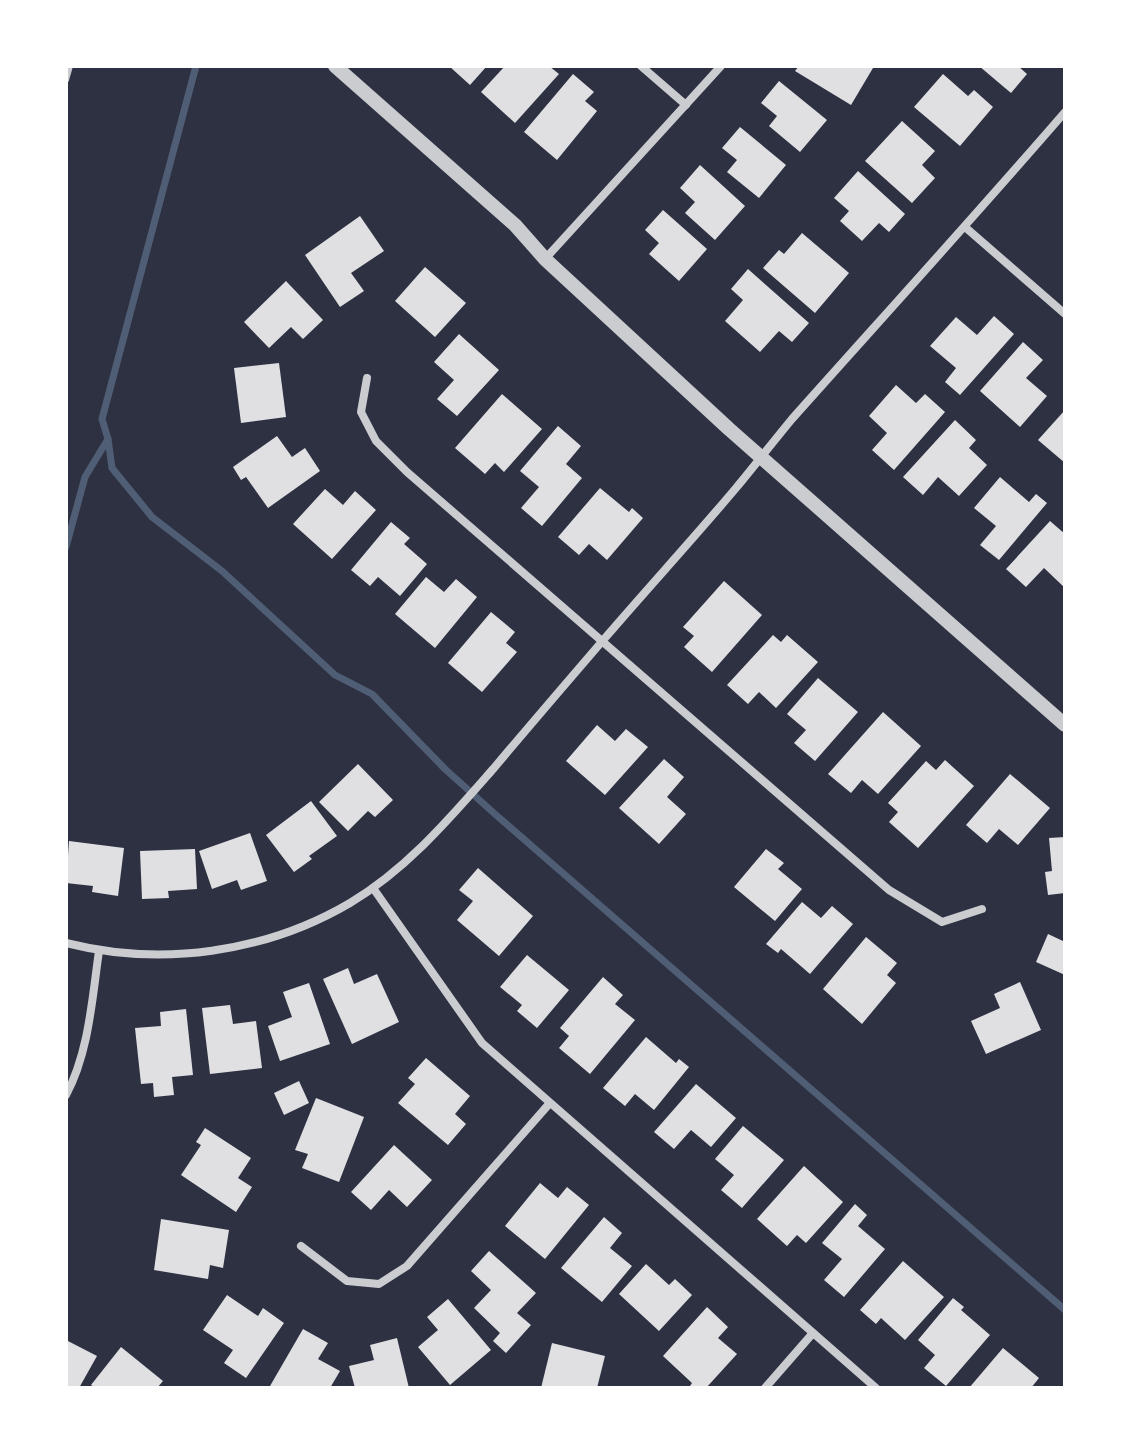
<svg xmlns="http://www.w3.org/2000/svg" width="1131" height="1454" viewBox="0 0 1131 1454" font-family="Bitter,serif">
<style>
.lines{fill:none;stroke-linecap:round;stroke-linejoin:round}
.stream{stroke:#4f5d75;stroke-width:7}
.building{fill:#e0e0e3}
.service{stroke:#caccd0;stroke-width:6}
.minor{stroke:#caccd0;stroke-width:8}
.tertiary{stroke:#caccd0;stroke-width:14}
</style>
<rect width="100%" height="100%" fill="#2d3142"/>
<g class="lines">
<!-- stream -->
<g class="stream">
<polyline points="108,439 112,468 152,517 222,571 335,675 372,694 445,769 496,815 1065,1310"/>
<polyline points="66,547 85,477 108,439 102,419 196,66"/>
</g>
</g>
<!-- building -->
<g class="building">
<polygon points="449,66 487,66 470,85"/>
<polygon points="505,66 549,66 559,74 515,123 481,92"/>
<polygon points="799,66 869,66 873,68 851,105 795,71"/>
<polygon points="979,66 1018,66 1027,74 1011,93"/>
<polygon points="573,74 594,92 585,101 597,111 557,160 524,132"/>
<polygon points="943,74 968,96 974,90 993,107 960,146 914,107"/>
<polygon points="779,81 827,120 800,152 769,126 777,116 761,103"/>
<polygon points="902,121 935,151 922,165 935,178 912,203 865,161"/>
<polygon points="740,127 786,165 759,198 727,172 737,160 722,148"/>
<polygon points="700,165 745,206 715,240 685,213 695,202 680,188"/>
<polygon points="858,171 905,214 889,232 879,223 862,241 840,221 849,211 834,198"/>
<polygon points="663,210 707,249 679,281 649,254 659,243 645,230"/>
<polygon points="360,216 384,251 351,273 364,291 340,307 305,255"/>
<polygon points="802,233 849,273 815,313 763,268 779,250 784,254"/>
<polygon points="425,267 466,303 435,337 395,301"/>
<polygon points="748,269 809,323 792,342 779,331 760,352 725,321 743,300 731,289"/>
<polygon points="286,281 323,320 303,339 291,327 269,348 244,322"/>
<polygon points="994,316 1014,334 960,395 945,382 956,368 930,346 956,317 977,335"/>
<polygon points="459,334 499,370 457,416 437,399 454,380 434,362"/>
<polygon points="1023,342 1043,360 1026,378 1047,396 1020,427 980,391"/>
<polygon points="279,363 286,417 241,423 234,368"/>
<polygon points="896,385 916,403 925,394 945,412 894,470 872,450 887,433 869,416"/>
<polygon points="502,394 542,429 504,472 495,463 485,474 455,448"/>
<polygon points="1065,410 1065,463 1038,440"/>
<polygon points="955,420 976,440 969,448 987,465 959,496 938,477 923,495 903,477"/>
<polygon points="558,426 581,446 566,464 582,478 542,526 521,508 539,487 520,471"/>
<polygon points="277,436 292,457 305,448 320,471 268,508 246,477 241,480 233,467"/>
<polygon points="1000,477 1029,502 1036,494 1047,503 999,560 980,545 996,526 974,508"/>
<polygon points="600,488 629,512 632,508 643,518 607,560 589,544 579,555 558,537"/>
<polygon points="325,489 343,505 355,491 376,510 332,559 293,524"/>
<polygon points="1050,521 1065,534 1065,588 1044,568 1026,587 1006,569"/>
<polygon points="391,522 410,538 404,544 427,564 400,596 378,577 370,586 351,570"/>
<polygon points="426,577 444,592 456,579 477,597 435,648 395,614"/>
<polygon points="724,581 762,615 712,672 684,647 694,636 683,627"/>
<polygon points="491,612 515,632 506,643 517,652 482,692 448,663"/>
<polygon points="773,635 781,642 787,635 818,662 776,708 759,692 748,704 727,685"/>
<polygon points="818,678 858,712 815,761 794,743 806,730 787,714"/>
<polygon points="883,712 921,746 878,794 862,780 851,793 828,774"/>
<polygon points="597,725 615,741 626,729 648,747 605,795 566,761"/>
<polygon points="664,759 684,777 667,797 686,814 659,844 619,808"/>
<polygon points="945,760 974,786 918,848 889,822 898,812 888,803 926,761 936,770"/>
<polygon points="358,764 393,800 375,817 368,811 348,831 319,802"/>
<polygon points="1010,774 1050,808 1018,845 999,829 987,843 966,825"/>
<polygon points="311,801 337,836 309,856 312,859 294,872 266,835"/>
<polygon points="250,833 267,881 241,890 237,880 212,889 199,851"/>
<polygon points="1065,837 1065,893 1048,895 1045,872 1052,871 1049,838"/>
<polygon points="69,841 124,848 118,896 92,892 93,886 66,883"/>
<polygon points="195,849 197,889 168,891 169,898 142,899 140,851"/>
<polygon points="766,849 784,863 778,869 802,889 775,921 734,887"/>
<polygon points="478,868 533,916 499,956 457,920 473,901 459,890"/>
<polygon points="802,902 821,918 832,906 853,924 810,974 781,949 778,953 766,944"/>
<polygon points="1048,934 1063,941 1065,936 1065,975 1036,962"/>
<polygon points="866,937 897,963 887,975 896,983 862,1024 823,989"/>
<polygon points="527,955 569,990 537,1028 517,1011 522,1005 500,987"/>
<polygon points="348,968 354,984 377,974 399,1022 352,1044 323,979"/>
<polygon points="603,977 623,995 615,1004 635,1020 590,1074 559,1048 569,1036 560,1028"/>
<polygon points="1020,982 1041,1030 986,1054 971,1021 1000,1008 994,994"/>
<polygon points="309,983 330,1044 280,1061 268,1026 292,1017 283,992"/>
<polygon points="230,1005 233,1024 256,1021 262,1068 210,1074 202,1008"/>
<polygon points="186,1009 193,1075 172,1077 174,1095 154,1097 153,1083 141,1084 135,1028 161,1026 160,1012"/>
<polygon points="646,1037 676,1063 679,1059 689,1067 654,1110 635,1094 625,1106 603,1088"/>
<polygon points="426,1058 470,1096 455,1114 466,1124 448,1145 398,1103 415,1084 408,1078"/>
<polygon points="299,1081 309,1103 284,1115 274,1093"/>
<polygon points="696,1084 736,1118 711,1147 691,1130 674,1149 654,1132"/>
<polygon points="316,1098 364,1117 339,1182 302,1168 308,1154 295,1150"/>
<polygon points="743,1126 784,1160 742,1208 721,1190 734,1175 715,1159"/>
<polygon points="205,1128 251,1158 238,1178 252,1187 236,1212 181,1175 201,1145 196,1142"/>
<polygon points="394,1145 432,1180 407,1207 389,1190 371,1210 351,1192"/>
<polygon points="804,1166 843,1202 806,1243 797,1235 787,1246 757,1219"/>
<polygon points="540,1183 558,1198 567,1187 589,1205 545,1259 505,1226"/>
<polygon points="855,1204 867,1215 858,1226 885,1249 844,1297 824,1280 842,1259 822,1243"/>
<polygon points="604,1217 622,1233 610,1248 632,1266 602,1302 561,1268"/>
<polygon points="161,1219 229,1230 223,1268 210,1265 208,1279 154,1270"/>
<polygon points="489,1251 536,1293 517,1313 531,1325 506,1353 493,1341 500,1333 474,1308 491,1290 471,1271"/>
<polygon points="903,1261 944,1297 905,1340 881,1318 876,1324 860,1310"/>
<polygon points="646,1264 669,1285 675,1279 692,1295 659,1331 619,1294"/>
<polygon points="227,1295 258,1316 263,1308 284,1323 246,1378 224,1363 233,1350 203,1330"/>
<polygon points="953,1298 964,1307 961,1310 990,1335 946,1386 924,1368 935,1355 918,1340"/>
<polygon points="448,1299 491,1350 450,1385 418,1347 438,1330 427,1317"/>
<polygon points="707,1307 728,1327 718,1338 737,1354 706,1388 692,1388 690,1386 692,1383 663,1356"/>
<polygon points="303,1329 328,1343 318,1359 340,1371 330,1388 273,1388 270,1386"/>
<polygon points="397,1338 409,1388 355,1388 349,1366 374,1360 370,1345"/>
<polygon points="66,1340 97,1356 79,1388 66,1387"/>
<polygon points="552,1343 605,1356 597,1388 541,1388"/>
<polygon points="121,1347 163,1381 157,1388 95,1388 91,1385"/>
<polygon points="1003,1348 1039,1378 1031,1388 969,1388"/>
</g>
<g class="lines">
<!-- service -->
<polyline class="service" points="66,80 70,66"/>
<!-- minor -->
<g class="minor">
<polyline points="641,66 686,105"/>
<polyline points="965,227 1065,314"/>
<polyline points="545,259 721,66"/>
<polyline points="367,378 361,412 376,441 407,472 889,890 942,922 982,909"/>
<polyline points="373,888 482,1043 876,1388"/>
<path d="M66,943C161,967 265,953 350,903C408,868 450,818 494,768C531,724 568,681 605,638C648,588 693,539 736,488C755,465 773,442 792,419C883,317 975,216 1065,112"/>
<path d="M66,1095C89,1052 92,999 99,951"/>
<polyline points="301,1246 347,1281 379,1284 407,1266 549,1104"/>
<polyline points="765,1388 813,1333"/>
</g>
<!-- tertiary -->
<polyline class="tertiary" points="335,66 515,225 545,259 729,429 1065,725"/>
</g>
<!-- border -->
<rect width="1131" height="1454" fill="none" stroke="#ffffff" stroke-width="136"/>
</svg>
